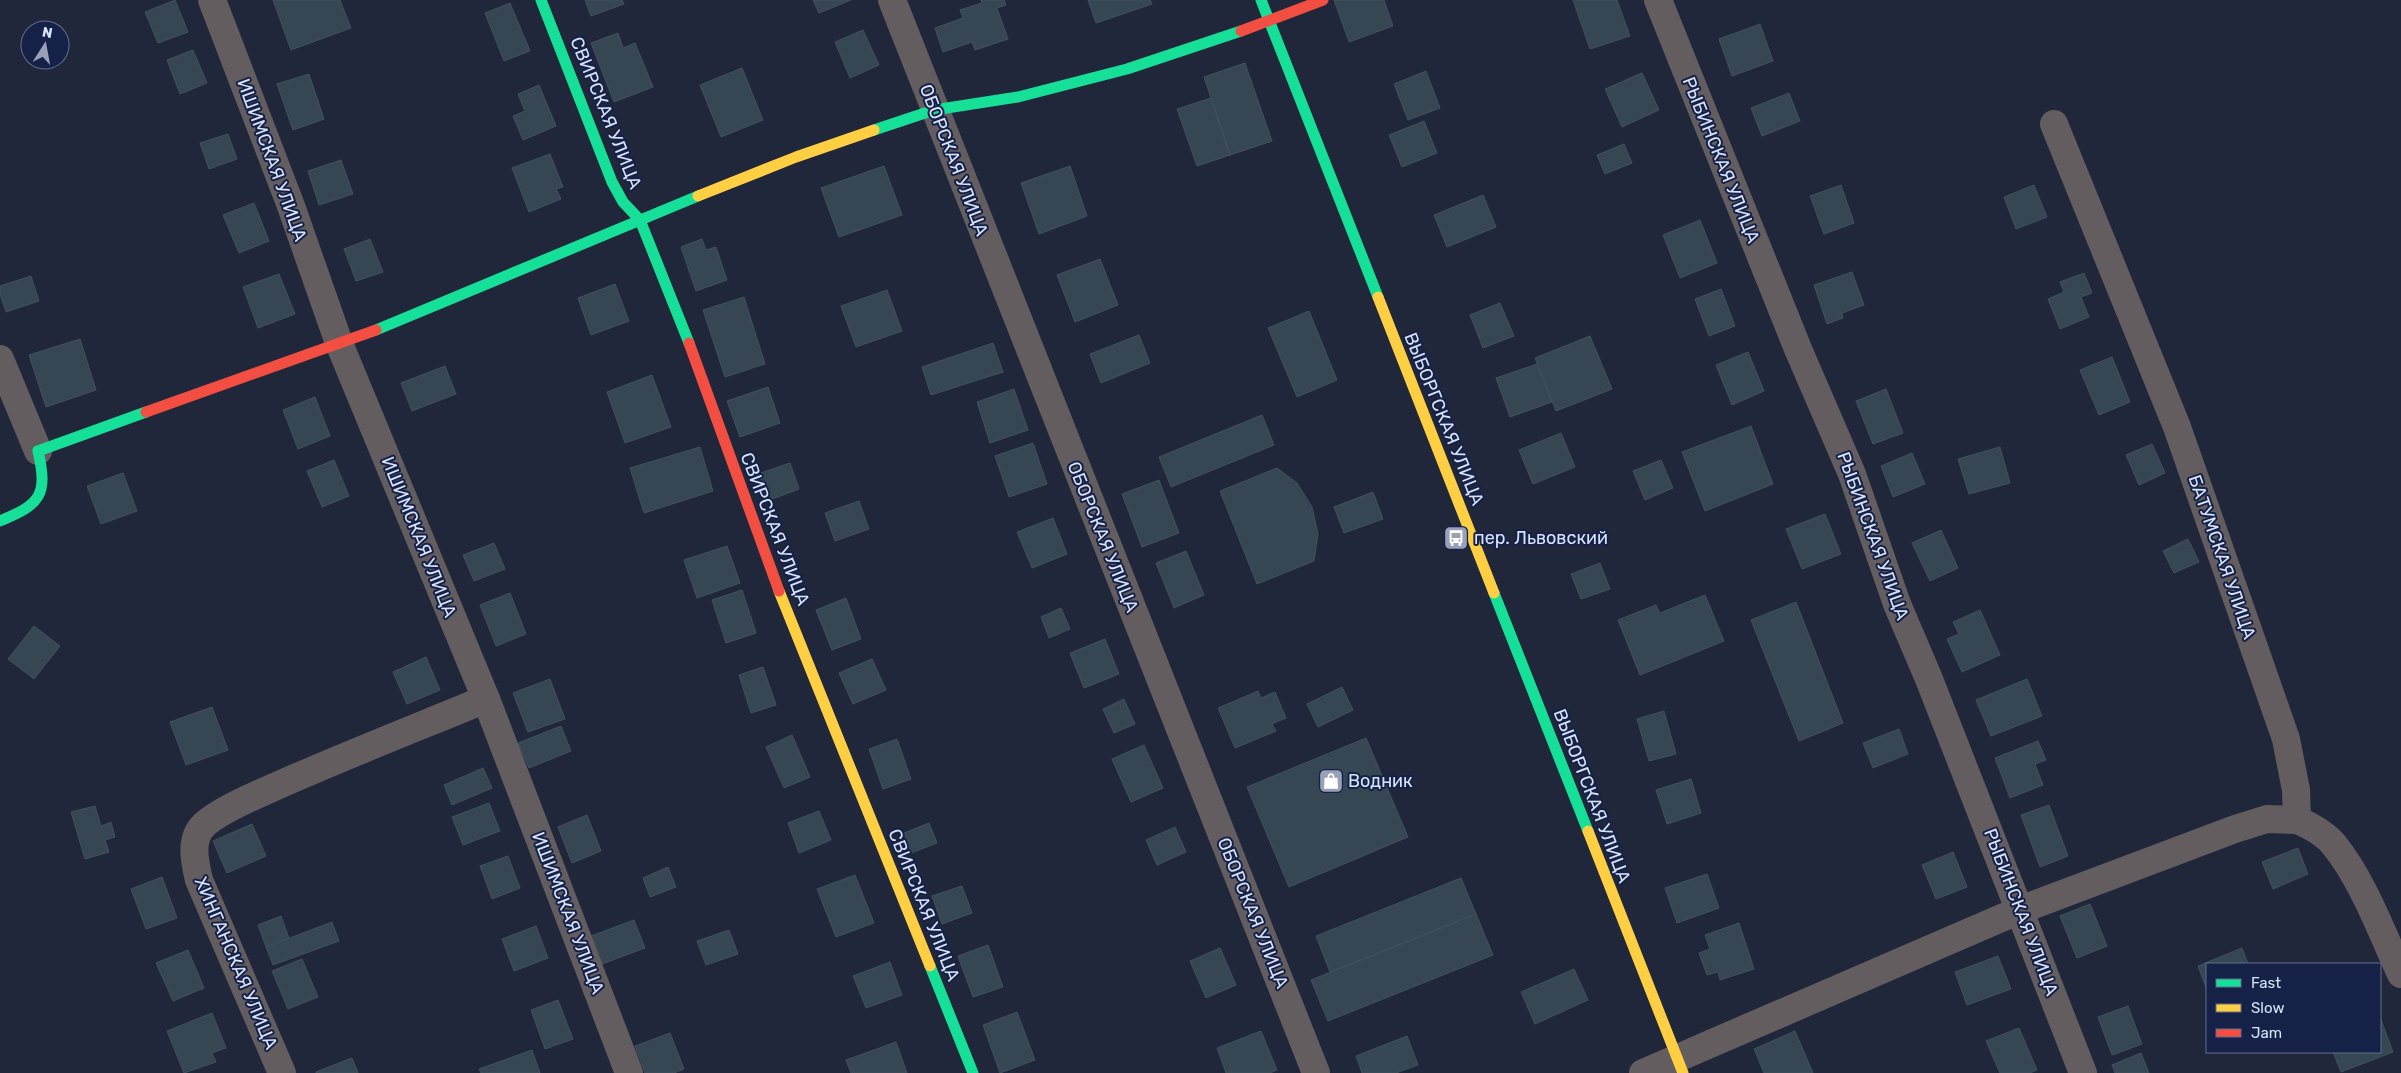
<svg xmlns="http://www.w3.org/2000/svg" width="2401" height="1073" viewBox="0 0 2401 1073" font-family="Rubik,sans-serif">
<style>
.building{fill:#364653;stroke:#41515e}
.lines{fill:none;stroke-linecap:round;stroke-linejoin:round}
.street{stroke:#635d5f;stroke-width:28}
.fast{stroke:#16e098;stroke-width:11}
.slow{stroke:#ffcf43;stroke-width:11}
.jam{stroke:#f24e42;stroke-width:11}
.labels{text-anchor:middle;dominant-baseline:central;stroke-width:4;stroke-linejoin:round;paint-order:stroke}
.street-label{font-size:18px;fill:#d8e3fb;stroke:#152146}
.poi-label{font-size:18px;fill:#d8e3fb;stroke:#152146;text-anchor:start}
</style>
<rect width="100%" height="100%" fill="#20273b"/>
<!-- building -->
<g class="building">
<polygon points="175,0 188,32 158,43 145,12"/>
<polygon points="273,0 340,0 351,28 291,50"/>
<polygon points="585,0 622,0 624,4 591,16"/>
<polygon points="813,0 851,0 819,13"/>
<polygon points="981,0 1004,0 1006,5 997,8 1008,39 975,50 972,42 943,52 935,28 963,18 960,10 982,3"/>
<polygon points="1088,0 1150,0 1152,4 1096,23"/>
<polygon points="1334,0 1384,0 1393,26 1349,42"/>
<polygon points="1573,0 1617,0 1630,36 1590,49"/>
<polygon points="510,3 530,51 504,61 485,13"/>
<polygon points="1760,24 1773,61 1732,76 1719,39"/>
<polygon points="863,30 879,65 850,78 835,42"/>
<polygon points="618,33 623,48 635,43 653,87 614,102 591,43"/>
<polygon points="193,50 207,83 180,94 167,60"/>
<polygon points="1245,63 1272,141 1230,155 1204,77"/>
<polygon points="742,68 763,120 721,137 700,85"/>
<polygon points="1426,71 1440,108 1408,120 1394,84"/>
<polygon points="1642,73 1659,110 1622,127 1605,89"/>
<polygon points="309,74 324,119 293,130 277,84"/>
<polygon points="539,85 556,126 523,140 513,116 525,111 518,94"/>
<polygon points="1789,93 1800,121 1762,136 1751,108"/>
<polygon points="1211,98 1230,155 1197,166 1177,109"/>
<polygon points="1424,121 1437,153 1402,167 1389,135"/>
<polygon points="228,134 237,159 209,169 200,143"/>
<polygon points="1624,144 1632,163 1605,174 1597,155"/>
<polygon points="550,154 563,187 556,189 561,199 529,212 512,168"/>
<polygon points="341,160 353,194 319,205 308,171"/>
<polygon points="884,166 902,215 839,237 821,188"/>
<polygon points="1070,166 1087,216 1039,234 1021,183"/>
<polygon points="1841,185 1854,223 1824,234 1810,196"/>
<polygon points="2034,185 2047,217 2016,229 2004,197"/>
<polygon points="1483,195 1496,227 1447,247 1434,215"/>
<polygon points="254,203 269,241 239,253 223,215"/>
<polygon points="1700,220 1717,263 1680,278 1663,235"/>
<polygon points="370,239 383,272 356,281 344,249"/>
<polygon points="702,239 706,250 716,247 727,280 696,291 681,247"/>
<polygon points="1100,259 1118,305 1075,322 1057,275"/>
<polygon points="1852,272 1864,305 1842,313 1843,318 1827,324 1814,285"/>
<polygon points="2084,273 2092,293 2081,297 2089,317 2060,329 2048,299 2064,292 2060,282"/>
<polygon points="279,274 295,314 258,328 243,287"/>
<polygon points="31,276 39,301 6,312 0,294 0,286"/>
<polygon points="615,284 629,321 591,335 578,298"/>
<polygon points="1721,289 1735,326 1709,336 1695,299"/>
<polygon points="887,290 902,331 856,347 841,306"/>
<polygon points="744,297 765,364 725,377 703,310"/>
<polygon points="1500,303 1514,336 1483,348 1470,315"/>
<polygon points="1309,311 1337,380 1297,397 1268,328"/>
<polygon points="1139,335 1150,363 1101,383 1090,354"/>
<polygon points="1590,336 1612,389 1556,411 1535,358"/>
<polygon points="80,339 96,390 46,407 29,355"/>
<polygon points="993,343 1003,372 931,395 922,367"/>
<polygon points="1748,352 1764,391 1732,405 1716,365"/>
<polygon points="2112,357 2130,402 2099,415 2080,370"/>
<polygon points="1537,364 1552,402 1510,417 1496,378"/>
<polygon points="445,366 456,394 412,411 401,383"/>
<polygon points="652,375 671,427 625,443 607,392"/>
<polygon points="768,387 780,423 740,437 727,401"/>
<polygon points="1014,389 1028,430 990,443 977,402"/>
<polygon points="1886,389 1903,433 1873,444 1856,401"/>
<polygon points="315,397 330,436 298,449 283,410"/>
<polygon points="1262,415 1274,445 1171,487 1159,457"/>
<polygon points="1751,426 1773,484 1705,511 1682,452"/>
<polygon points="1561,433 1575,467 1533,484 1519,450"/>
<polygon points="1033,443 1047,484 1009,497 995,456"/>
<polygon points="2152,444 2165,473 2139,485 2126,455"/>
<polygon points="700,447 713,491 644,513 630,468"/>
<polygon points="2000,447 2010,483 1969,494 1958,459"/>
<polygon points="1912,453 1925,484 1893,497 1881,466"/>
<polygon points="334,460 349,496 322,507 307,471"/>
<polygon points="1661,460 1673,488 1645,500 1633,471"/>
<polygon points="790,463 799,489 767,501 758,474"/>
<polygon points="1277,468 1297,483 1312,507 1318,534 1314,561 1257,584 1220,491"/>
<polygon points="123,473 137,511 101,524 87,486"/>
<polygon points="1159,480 1179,533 1142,547 1122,494"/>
<polygon points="1373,492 1383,519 1344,533 1334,507"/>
<polygon points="859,501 869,529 835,541 825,513"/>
<polygon points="1825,514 1841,554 1802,569 1786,529"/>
<polygon points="1053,518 1067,554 1032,568 1017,532"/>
<polygon points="1941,530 1958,568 1930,581 1912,543"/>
<polygon points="2188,539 2199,562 2174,573 2163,551"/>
<polygon points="494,543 505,569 474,581 463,555"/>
<polygon points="727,546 740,583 697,598 684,560"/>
<polygon points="1186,551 1204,595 1174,608 1156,563"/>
<polygon points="1600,563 1610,589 1581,599 1571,574"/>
<polygon points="742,590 756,633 726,643 712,600"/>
<polygon points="510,593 526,634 496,646 480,605"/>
<polygon points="1705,595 1724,641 1640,675 1618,620 1656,605 1660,613"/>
<polygon points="846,598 861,639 832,650 816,610"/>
<polygon points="1796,602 1843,723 1799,741 1751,620"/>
<polygon points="1061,608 1070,629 1049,638 1041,617"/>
<polygon points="1980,610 2000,655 1962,672 1947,639 1959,634 1953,622"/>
<polygon points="34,626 60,646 34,679 8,659"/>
<polygon points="1105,639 1119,674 1084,688 1070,653"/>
<polygon points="426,657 440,690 407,704 393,672"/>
<polygon points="872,659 886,690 853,704 839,673"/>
<polygon points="763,667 776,705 751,713 739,675"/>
<polygon points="550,679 565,719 528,732 513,693"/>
<polygon points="2027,679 2042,716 1991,736 1976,700"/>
<polygon points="1342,687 1353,710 1318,727 1307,704"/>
<polygon points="1258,691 1261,698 1275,692 1286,718 1272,724 1276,731 1235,748 1218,708"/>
<polygon points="1124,699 1135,724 1114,733 1103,709"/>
<polygon points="212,707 228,750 186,765 170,722"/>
<polygon points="1664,711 1676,754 1649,761 1637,719"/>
<polygon points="561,726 571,751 529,768 518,743"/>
<polygon points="1899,729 1908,754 1873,768 1863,743"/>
<polygon points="792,735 810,777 784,788 766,747"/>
<polygon points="1366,738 1408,837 1289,887 1247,787"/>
<polygon points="897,739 911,779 883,789 869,749"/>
<polygon points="2038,741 2046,760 2035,764 2043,785 2010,798 1995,758"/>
<polygon points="1144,745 1163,788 1131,802 1112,759"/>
<polygon points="483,768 492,788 452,805 444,785"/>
<polygon points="1691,779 1701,813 1667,824 1656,790"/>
<polygon points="489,803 500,831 463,845 452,817"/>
<polygon points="2049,805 2068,856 2040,867 2021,815"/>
<polygon points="95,806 101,826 111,822 115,837 105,840 109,852 85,859 71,812"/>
<polygon points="819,811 831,840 799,853 788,823"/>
<polygon points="587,815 601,851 572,863 558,827"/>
<polygon points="929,823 937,843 911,853 904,833"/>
<polygon points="252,824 266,856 227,873 213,841"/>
<polygon points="1175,827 1186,852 1157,865 1146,840"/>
<polygon points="2298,848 2308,874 2273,889 2262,862"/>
<polygon points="1953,852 1967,887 1936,899 1922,865"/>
<polygon points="508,856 520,888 492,899 480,866"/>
<polygon points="668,867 676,887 650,897 643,878"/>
<polygon points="1707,874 1719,908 1677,923 1665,888"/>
<polygon points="855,875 874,923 836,937 817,889"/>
<polygon points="162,877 177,918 146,929 131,889"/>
<polygon points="1461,878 1476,914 1330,972 1316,936"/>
<polygon points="962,886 972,913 942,924 932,896"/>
<polygon points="2090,904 2107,946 2077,958 2060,916"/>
<polygon points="1476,914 1493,955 1328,1021 1311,980"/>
<polygon points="281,916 289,938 266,947 258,925"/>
<polygon points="634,920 645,948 602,964 591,936"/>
<polygon points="332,922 339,941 273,965 266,947"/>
<polygon points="1739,923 1754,969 1720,980 1718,972 1707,975 1699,953 1710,949 1705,935"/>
<polygon points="536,926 548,958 514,971 502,939"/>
<polygon points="729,930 738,954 706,965 697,941"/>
<polygon points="988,945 1003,987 973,997 958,956"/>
<polygon points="1220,948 1236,985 1206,998 1190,961"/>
<polygon points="2242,948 2248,964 2207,964 2207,990 2198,966"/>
<polygon points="188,950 204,988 173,1001 156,963"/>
<polygon points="1998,956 2011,989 1967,1005 1955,972"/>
<polygon points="302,959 318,997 288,1009 272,971"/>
<polygon points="890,962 902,995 866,1008 853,976"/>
<polygon points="1574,969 1588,1000 1535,1024 1521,992"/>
<polygon points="558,1000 573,1039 545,1049 531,1010"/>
<polygon points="2128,1006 2142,1044 2112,1055 2098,1017"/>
<polygon points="1017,1012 1035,1060 1000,1073 983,1025"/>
<polygon points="212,1013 226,1048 212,1053 216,1062 184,1073 167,1031"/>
<polygon points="2380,1017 2393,1052 2341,1072 2333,1052 2380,1052"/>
<polygon points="2019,1028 2037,1070 2030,1073 2000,1073 1986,1041"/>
<polygon points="1261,1031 1277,1070 1270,1073 1226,1073 1217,1048"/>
<polygon points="1795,1031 1813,1073 1764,1073 1754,1049"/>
<polygon points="670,1033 684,1069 674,1073 645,1073 635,1046"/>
<polygon points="1407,1036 1418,1065 1396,1073 1362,1073 1356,1056"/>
<polygon points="896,1042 907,1073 851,1073 846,1060"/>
<polygon points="532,1050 540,1073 481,1073 479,1069"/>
<polygon points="2141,1053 2149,1073 2115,1073 2112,1065"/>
<polygon points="352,1058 358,1073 316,1073 316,1072"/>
</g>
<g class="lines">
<!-- street -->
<g class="street">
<polyline points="212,0 291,206 339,343 486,699 629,1073"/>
<polyline points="892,0 1316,1073"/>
<polyline points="1658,0 1798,349 1852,474 1897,604 1929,679 2083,1073"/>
<path d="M2054,124L2177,427L2286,739L2296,790L2297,820C2311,826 2326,834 2335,846C2363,881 2382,933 2401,974"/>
<polyline points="0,359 38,451"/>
<path d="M282,1073L199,880C195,863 189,839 204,825C219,810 261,793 281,784C349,754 418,727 486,699"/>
<polyline points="1643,1073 2020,910 2235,829 2267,819 2297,820"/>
</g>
<!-- fast -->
<g class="fast">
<polyline points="541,0 612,182 623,202 640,220 689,343"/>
<polyline points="1261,0 1378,297"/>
<polyline points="874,130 934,110 1018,97 1127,69 1241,31"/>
<polyline points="376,330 698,196"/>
<path d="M0,521C41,504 48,495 38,451L146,412"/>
<polyline points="1494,593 1588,831"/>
<polyline points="930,966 973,1073"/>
</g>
<!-- slow -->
<g class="slow">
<polyline points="698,196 796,157 874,130"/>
<polyline points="1378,297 1494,593"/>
<polyline points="779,591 930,966"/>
<polyline points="1588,831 1683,1073"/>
</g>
<!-- jam -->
<g class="jam">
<polyline points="1241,31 1323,0"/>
<polyline points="689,343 779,591"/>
<polyline points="146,412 376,330"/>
</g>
</g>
<!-- icons -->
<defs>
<symbol id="bus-square" viewBox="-11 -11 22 22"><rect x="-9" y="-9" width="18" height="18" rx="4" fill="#98a1b8" stroke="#152146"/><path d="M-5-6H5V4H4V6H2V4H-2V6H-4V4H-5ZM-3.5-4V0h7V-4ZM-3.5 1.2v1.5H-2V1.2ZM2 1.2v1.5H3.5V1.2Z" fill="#fff"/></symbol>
<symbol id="shop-square" viewBox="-11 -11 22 22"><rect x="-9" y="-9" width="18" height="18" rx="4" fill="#98a1b8" stroke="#152146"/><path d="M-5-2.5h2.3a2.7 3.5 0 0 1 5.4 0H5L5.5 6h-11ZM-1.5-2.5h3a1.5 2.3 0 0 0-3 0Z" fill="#fff"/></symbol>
</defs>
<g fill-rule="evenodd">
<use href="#bus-square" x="1442" y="524" width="28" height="28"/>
<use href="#shop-square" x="1317" y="767" width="28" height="28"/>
</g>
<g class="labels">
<!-- street labels -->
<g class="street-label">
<text transform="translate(606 113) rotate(68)">СВИРСКАЯ УЛИЦА</text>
<text transform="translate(272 160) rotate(70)">ИШИМСКАЯ УЛИЦА</text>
<text transform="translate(954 160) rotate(69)">ОБОРСКАЯ УЛИЦА</text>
<text transform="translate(1721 160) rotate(68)">РЫБИНСКАЯ УЛИЦА</text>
<text transform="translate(1444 419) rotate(68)">ВЫБОРГСКАЯ УЛИЦА</text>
<text transform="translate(775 529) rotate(69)">СВИРСКАЯ УЛИЦА</text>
<text transform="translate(1873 536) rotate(70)">РЫБИНСКАЯ УЛИЦА</text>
<text transform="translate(419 537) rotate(68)">ИШИМСКАЯ УЛИЦА</text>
<text transform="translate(1103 537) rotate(68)">ОБОРСКАЯ УЛИЦА</text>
<text transform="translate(2222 557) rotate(71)">БАТУМСКАЯ УЛИЦА</text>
<text transform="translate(1592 796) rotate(69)">ВЫБОРГСКАЯ УЛИЦА</text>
<text transform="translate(924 905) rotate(68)">СВИРСКАЯ УЛИЦА</text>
<text transform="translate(2021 912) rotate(69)">РЫБИНСКАЯ УЛИЦА</text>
<text transform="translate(568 913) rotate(69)">ИШИМСКАЯ УЛИЦА</text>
<text transform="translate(1253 913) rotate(68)">ОБОРСКАЯ УЛИЦА</text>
<text transform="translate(236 963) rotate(67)">ХИНГАНСКАЯ УЛИЦА</text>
</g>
<!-- poi labels -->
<g class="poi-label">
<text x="1474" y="538">пер. Львовский</text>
<text x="1348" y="781">Водник</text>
</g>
</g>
<!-- legend -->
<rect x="2206" y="963" width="175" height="90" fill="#152146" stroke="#636f8e"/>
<rect x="2216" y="979" width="25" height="8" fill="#16e098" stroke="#636f8e"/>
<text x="2251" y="988" font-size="15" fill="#d8e3fb">Fast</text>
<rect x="2216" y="1004" width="25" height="8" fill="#ffcf43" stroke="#636f8e"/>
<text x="2251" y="1013" font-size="15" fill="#d8e3fb">Slow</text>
<rect x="2216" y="1029" width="25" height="8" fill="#f24e42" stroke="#636f8e"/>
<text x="2251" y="1038" font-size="15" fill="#d8e3fb">Jam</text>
<!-- north arrow -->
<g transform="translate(45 45) rotate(11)"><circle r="24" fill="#152146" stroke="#636f8e"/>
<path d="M0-4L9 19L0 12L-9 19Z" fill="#98a1b8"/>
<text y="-8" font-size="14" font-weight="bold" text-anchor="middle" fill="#d8e3fb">N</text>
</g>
</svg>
